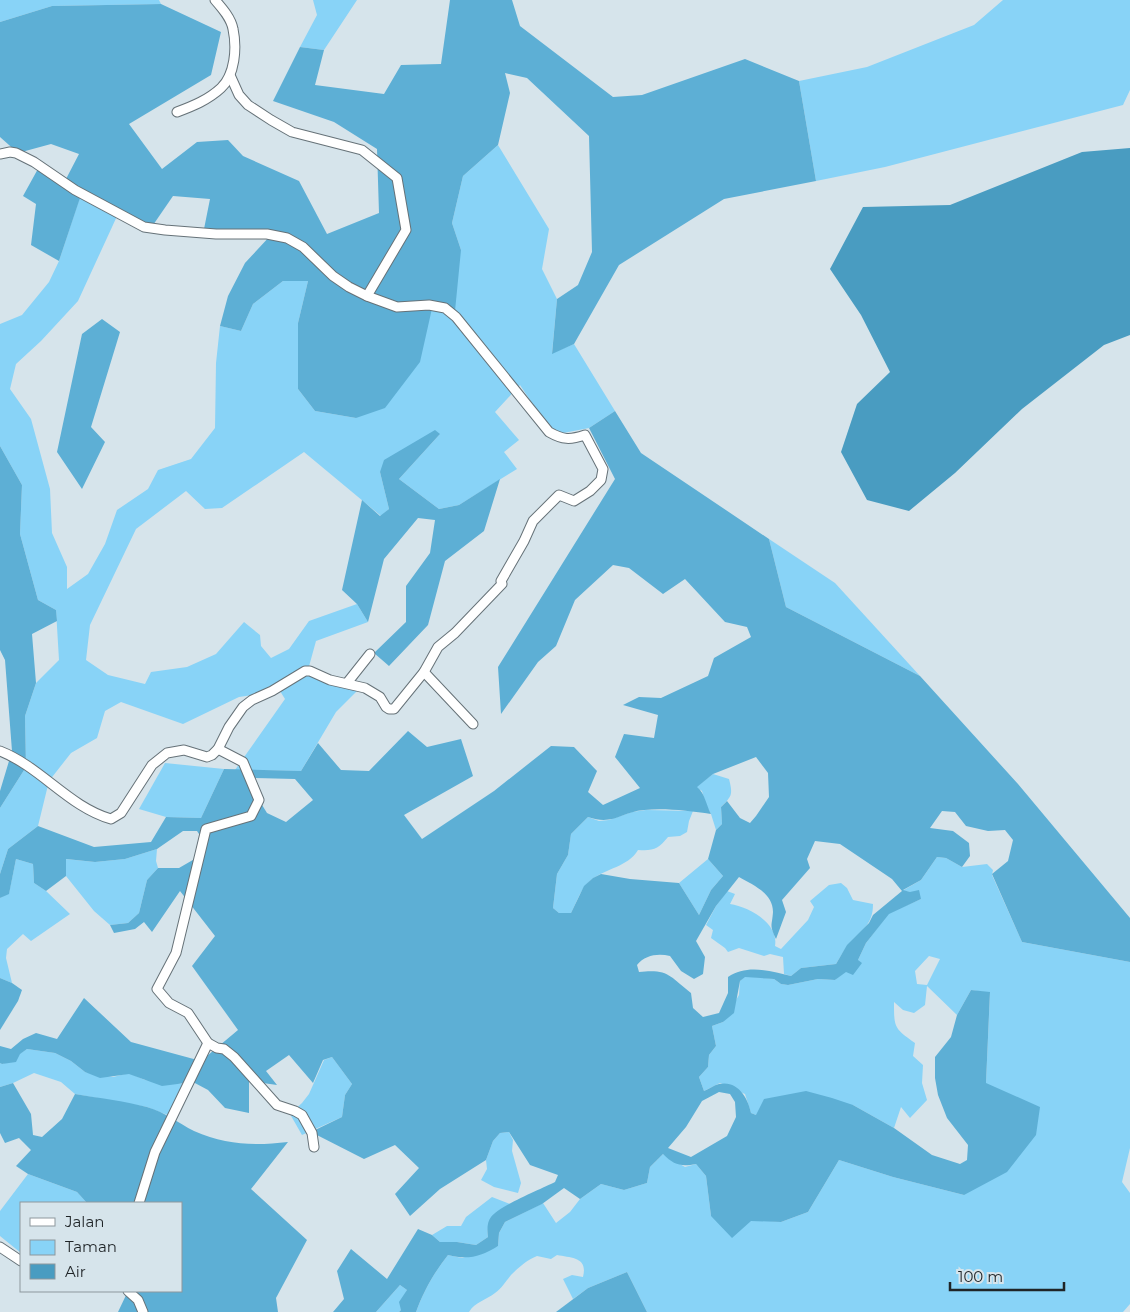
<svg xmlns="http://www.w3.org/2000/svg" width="1130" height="1312" viewBox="0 0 1130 1312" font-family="Montserrat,sans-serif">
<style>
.green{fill:#88d3f7;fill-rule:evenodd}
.forest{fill:#5dafd5;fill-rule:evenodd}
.water{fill:#499cc1}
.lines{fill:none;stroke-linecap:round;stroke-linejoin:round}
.minor-casing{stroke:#667278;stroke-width:11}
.minor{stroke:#fff;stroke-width:9}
</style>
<rect width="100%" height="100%" fill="#d6e4eb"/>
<!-- green -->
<g class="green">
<polygon points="0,0 159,0 161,4 52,6 0,22"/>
<polygon points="313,0 357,0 324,50 300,47 317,15"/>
<polygon points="1003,0 1130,0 1130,90 1123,105 885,167 816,181 799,81 867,67 974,25"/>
<polygon points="498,145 549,229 542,269 557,299 552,353 574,344 615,411 589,428 553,435 520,385 495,412 519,440 504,452 517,469 459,505 439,509 399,479 440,434 380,472 389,509 381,516 304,452 222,508 205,509 186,491 136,529 90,625 86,660 108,675 145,684 151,672 187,667 216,654 244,622 260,635 261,646 271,658 289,649 309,621 357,604 368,622 316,641 308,670 358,690 336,712 301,771 235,770 285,699 280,691 239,697 183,724 121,702 105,711 97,738 71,753 49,781 38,826 8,849 0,874 0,808 26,767 25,716 36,683 59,660 56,610 38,600 20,534 22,485 0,446 0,324 22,315 49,282 59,261 80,197 118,214 78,301 41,341 16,364 10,389 31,419 50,489 52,533 67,567 67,589 88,574 105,544 117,510 148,489 158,470 191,459 215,428 216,363 220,326 241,331 253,304 283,281 308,281 298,323 298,389 315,411 356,418 433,304 461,250 452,223 463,176"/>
<polygon points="769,539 835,583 920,676 786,607"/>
<polygon points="165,763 224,769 201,818 166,817 139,809"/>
<path d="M713,774L729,779C733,795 732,796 721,807L722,824L716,830L711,814L706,805L702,791L696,787Z"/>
<path d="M646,810L693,811L689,821L687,832L680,836L668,837C658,849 654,851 638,850C628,867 606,868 591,880C581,888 577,901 571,913H559L553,908L557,874L568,855L571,834L588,817L599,821L609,820L632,812Z"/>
<polygon points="157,849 156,861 158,868 147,880 139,913 128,923 110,925 94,911 66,876 65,859 95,862 125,859"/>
<path d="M937,857L946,858L962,867L987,864L993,870L992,875L1022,942L1130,962V1148L1122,1182L1130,1193V1304L1123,1312H647L627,1272L588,1288L573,1299L563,1279L572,1275L583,1277C588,1257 572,1258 557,1255L551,1259L537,1256C527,1260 519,1267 511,1275C506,1281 502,1288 495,1293C486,1300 475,1302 469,1312H416C424,1290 434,1273 448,1255L462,1258L498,1246L499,1233L505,1222L543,1203L556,1223L570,1212L580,1199L601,1184L624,1190L647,1183L650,1167L663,1154L685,1167L696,1164L706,1176L711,1216L781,1222L808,1212L839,1160L893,1177L964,1195L986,1083L990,993L971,990L957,1015L927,986L925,1005L914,1013L903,1010L894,1002C894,1028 894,1028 915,1043L913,1056L923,1065L922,1083L927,1100L910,1118L901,1107L894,1128L853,1105L756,1115L751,1113L745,1094L720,1083L704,1091L699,1077L708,1067L709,1055L716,1046L712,1026L723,1022L739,995L740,981L745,976L774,979L781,984L788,985L818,979L835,980L858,960L866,943L889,913L921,899L910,892L902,891L921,880ZM929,956L940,959L927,985L917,984L915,971Z"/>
<polygon points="16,859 33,864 34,883 46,891 70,914 31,941 23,934 7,949 6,958 12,983 0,978 0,898 9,893"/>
<polygon points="708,859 723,876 711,890 699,915 679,883"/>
<path d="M841,883L847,888L853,900L873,904C873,925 862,929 849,944C844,950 840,957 836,964L801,968L791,976L784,974L783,957L770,954L764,956L739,948L728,952L725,948L711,938L713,930L706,925L716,906L727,891L735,894L730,904C749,907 779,923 775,946L781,949L808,920L814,907L810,901L829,885Z"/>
<polygon points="27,1049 55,1053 71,1061 85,1072 113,1077 129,1073 145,1080 184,1084 170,1116 147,1107 75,1094 61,1082 34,1073 13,1083 0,1087 0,1063 3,1064"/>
<polygon points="332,1057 352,1084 345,1095 342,1117 302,1135 290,1114 302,1103 309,1094 324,1060"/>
<polygon points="509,1132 513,1140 512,1151 521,1183 518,1193 494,1187 481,1180 487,1169 486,1160 493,1141 500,1133"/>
<polygon points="28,1174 77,1192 87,1203 21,1203 21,1253 0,1236 0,1211"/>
<path d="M492,1197L510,1204C496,1214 486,1217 488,1237L476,1245L457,1242H440L432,1235L447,1226H461L466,1217Z"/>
<polygon points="400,1285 407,1290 401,1310 399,1312 376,1312"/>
</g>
<!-- forest -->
<g class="forest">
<polygon points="450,0 512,0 520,26 613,97 642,95 745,59 799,81 816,181 724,199 619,265 574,344 552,354 557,299 578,285 592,252 589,136 527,78 505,73 510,93 498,145 463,176 452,223 461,250 455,311 433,304 420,362 385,408 356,418 315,411 298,389 298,323 308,281 283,281 253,304 241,331 220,326 228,296 245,263 271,235 203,234 210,199 173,196 151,228 80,198 59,261 31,245 36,204 23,196 39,167 66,179 79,154 51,144 18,153 0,137 0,22 52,6 161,4 221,32 211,75 129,124 162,169 197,142 228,140 243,156 299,181 327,234 379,213 377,149 334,122 273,101 300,47 324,50 315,85 384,94 401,65 441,64"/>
<polygon points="102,319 120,332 91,427 105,442 82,489 57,452 82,334"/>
<path d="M615,411L641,453L769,539L786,607L920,676L1018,784L1130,918V962L1022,942L992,874L1008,861L1013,840L1005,830L988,831L966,826L955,812L942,811L930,828L953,831L969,843L970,856L962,867L946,858L937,857L921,880L903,890L910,892L919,890L921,899L889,914L866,943L858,960L862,963L853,975L846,972L835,980L818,979L788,985L781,984L774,979L745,977L740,981L734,1013L723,1022L712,1026L716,1046L709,1055L708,1067L699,1077L704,1091C709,1089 714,1085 719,1084C738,1080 748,1098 751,1113L756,1115L764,1099L806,1091L832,1098L853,1105L894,1128L932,1155L960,1164L967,1160L968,1145L947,1118L938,1095L935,1078V1057L951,1037L957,1015L971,990L990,992L986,1083L1040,1107L1036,1135L1007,1172L964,1195L893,1177L839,1160L808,1212L781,1222L751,1221L732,1238L711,1216L706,1176L696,1164C681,1167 674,1165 663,1154L650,1167L647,1183L624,1190L601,1184L580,1199L564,1188L542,1204L505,1222L499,1233L498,1246C480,1257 468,1260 448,1255C434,1273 424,1290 416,1312H399L401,1310L399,1302L407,1290L400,1285L376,1312H333L344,1299L337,1271L351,1249L387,1279L418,1229L432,1235L440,1242H457L476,1245L488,1237C487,1230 487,1222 491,1217C499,1206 541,1189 555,1182L558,1175L530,1165L509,1132L500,1133L493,1141L486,1160L440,1189L410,1216L395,1194L419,1168L395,1145L364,1159L311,1132L342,1117L345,1095L352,1084L332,1057L323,1060L313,1083L289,1055L266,1071L277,1085L249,1081V1113L225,1108L208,1090L193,1082L162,1086L129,1074L100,1078L85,1072L71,1061L55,1053L27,1049L20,1054L16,1062L2,1064L0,1063V1046L11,1049L23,1039L36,1033L57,1039L84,998L131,1042L201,1061L238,1030L192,966L215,936L180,891L152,932L144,922L135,929L114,933L110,925L128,923L139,913L147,880L158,868H179L198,857L203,840L197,831H183L157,849L125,859L95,862L66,859V876L46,891L34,883L33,864L16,859L9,894L0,898V874L8,849L38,826L94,847L151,842L166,817L201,818L224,769L301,771L318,743L341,770L369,771L408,731L427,747L461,739L473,776L404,815L422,839L494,791L551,746L574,747L597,771L588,792L603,805L640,788L615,757L624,734L654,738L658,715L623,705L639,697L661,698L708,676L714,658L751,637L747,627L725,622L685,579L663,594L629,568L613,565L575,600L556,646L538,662L501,714L498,667L615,479L589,428ZM756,757L768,773L769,797L756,816L750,823L740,818L727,801L721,807L722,824L716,830L708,859L723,876L711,890L699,915L679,883L630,879L601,874L593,878L584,886L571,913H559L553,908L557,874L568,855L571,834L588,817C613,826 621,812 644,810C666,808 690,811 711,814C706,805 705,793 697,787L713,774ZM255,778L295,779L313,800L286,822L267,813L254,792ZM815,841L840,844L892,879L902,891L873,915L869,923L847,945L836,964L801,968L791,976C770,971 747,964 728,977V993L719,1013L703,1017L693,1008L691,993C669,976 669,969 639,972L637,965C645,955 658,953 670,956L681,971L694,979L703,974L705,957L696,941L716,906L739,877C753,885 773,893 773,912C772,927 769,924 776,939L786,912L782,900L810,868L807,859ZM719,1092L730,1094L735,1102L736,1117L727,1136L691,1157L668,1148L686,1127L702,1101Z"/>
<polygon points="435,430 440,434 399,479 439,509 459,505 500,479 484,531 445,561 428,625 389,666 374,653 406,622 406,586 430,553 435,520 418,518 384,559 368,622 357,604 342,590 362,500 380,516 389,509 380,472 384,460"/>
<polygon points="0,446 22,485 20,534 38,600 56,610 57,621 32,634 36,683 25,716 26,767 0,808 0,791 12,751 5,660 0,650"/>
<polygon points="0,978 12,983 22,990 18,1001 0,1030"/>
<path d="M13,1083L31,1114L33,1135L42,1137L62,1119L75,1094C99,1098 124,1101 147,1107C165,1112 178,1123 194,1131C226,1145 254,1146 288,1142L251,1189L307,1240L276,1298L278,1312H118L128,1291H181V1203H87L77,1192L28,1174L16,1166L31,1150L19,1138L5,1143L0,1133V1087Z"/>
<polygon points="627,1272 647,1312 556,1312 588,1288"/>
</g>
<!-- water -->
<polygon class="water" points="1130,148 1130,335 1104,345 1022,409 955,473 909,511 867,500 841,452 857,404 890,372 861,315 830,269 863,207 950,205 1082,152"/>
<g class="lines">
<defs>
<g id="minor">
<polyline points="230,75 239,95 248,105 271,120 292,132 362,150 397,178 406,230 367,296"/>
<path d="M177,112C193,106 208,100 221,88C235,75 237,48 233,29C231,18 222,8 215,0"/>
<path d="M0,154L10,152L16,153L34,162L75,190L144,227L165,230L216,234H267L287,238L303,247L333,276L349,287L367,296L397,307L429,305L445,308L456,317L549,432C563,440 570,440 585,435L603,469L601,480L590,491L574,501L559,495L533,521L524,541L501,581L502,584L455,633L438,647L424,672L394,709H389L386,707L380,697L365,688L330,680L310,671H305L272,691L252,700L243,707L229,727L218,749L212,755L207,757L184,750L167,753L152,765L121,813L111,819C69,807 41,767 0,751"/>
<polyline points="424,672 473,724"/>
<polyline points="347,683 370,654"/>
<polyline points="218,749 243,762 259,800 251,816 206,829 176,953 157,989 169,1003 188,1013 208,1043 217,1048 224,1049 234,1057 277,1105 295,1111 302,1115 312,1133 314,1147"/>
<polyline points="139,1203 155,1152 208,1043"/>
<polyline points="0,1247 21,1261"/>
<polyline points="128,1291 138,1300 143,1312"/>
</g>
</defs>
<!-- minor casing -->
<use href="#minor" class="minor-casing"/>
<!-- minor -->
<use href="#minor" class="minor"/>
</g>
<!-- legend -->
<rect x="20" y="1202" width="162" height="90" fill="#d6e4eb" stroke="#8d979d"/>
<rect x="30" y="1218" width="25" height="8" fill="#ffffff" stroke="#8d979d"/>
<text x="65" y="1227" font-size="15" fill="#1f2427">Jalan</text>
<rect x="30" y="1240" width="25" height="15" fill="#88d3f7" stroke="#8d979d"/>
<text x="65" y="1252" font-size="15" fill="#1f2427">Taman</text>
<rect x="30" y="1264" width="25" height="15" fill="#499cc1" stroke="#8d979d"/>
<text x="65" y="1277" font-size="15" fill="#1f2427">Air</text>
<!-- scale -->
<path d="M950 1282v8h114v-8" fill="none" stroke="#1f2427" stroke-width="2.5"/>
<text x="958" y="1282" font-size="15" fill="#1f2427" stroke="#d6e4eb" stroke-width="4" paint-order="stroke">100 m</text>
</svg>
